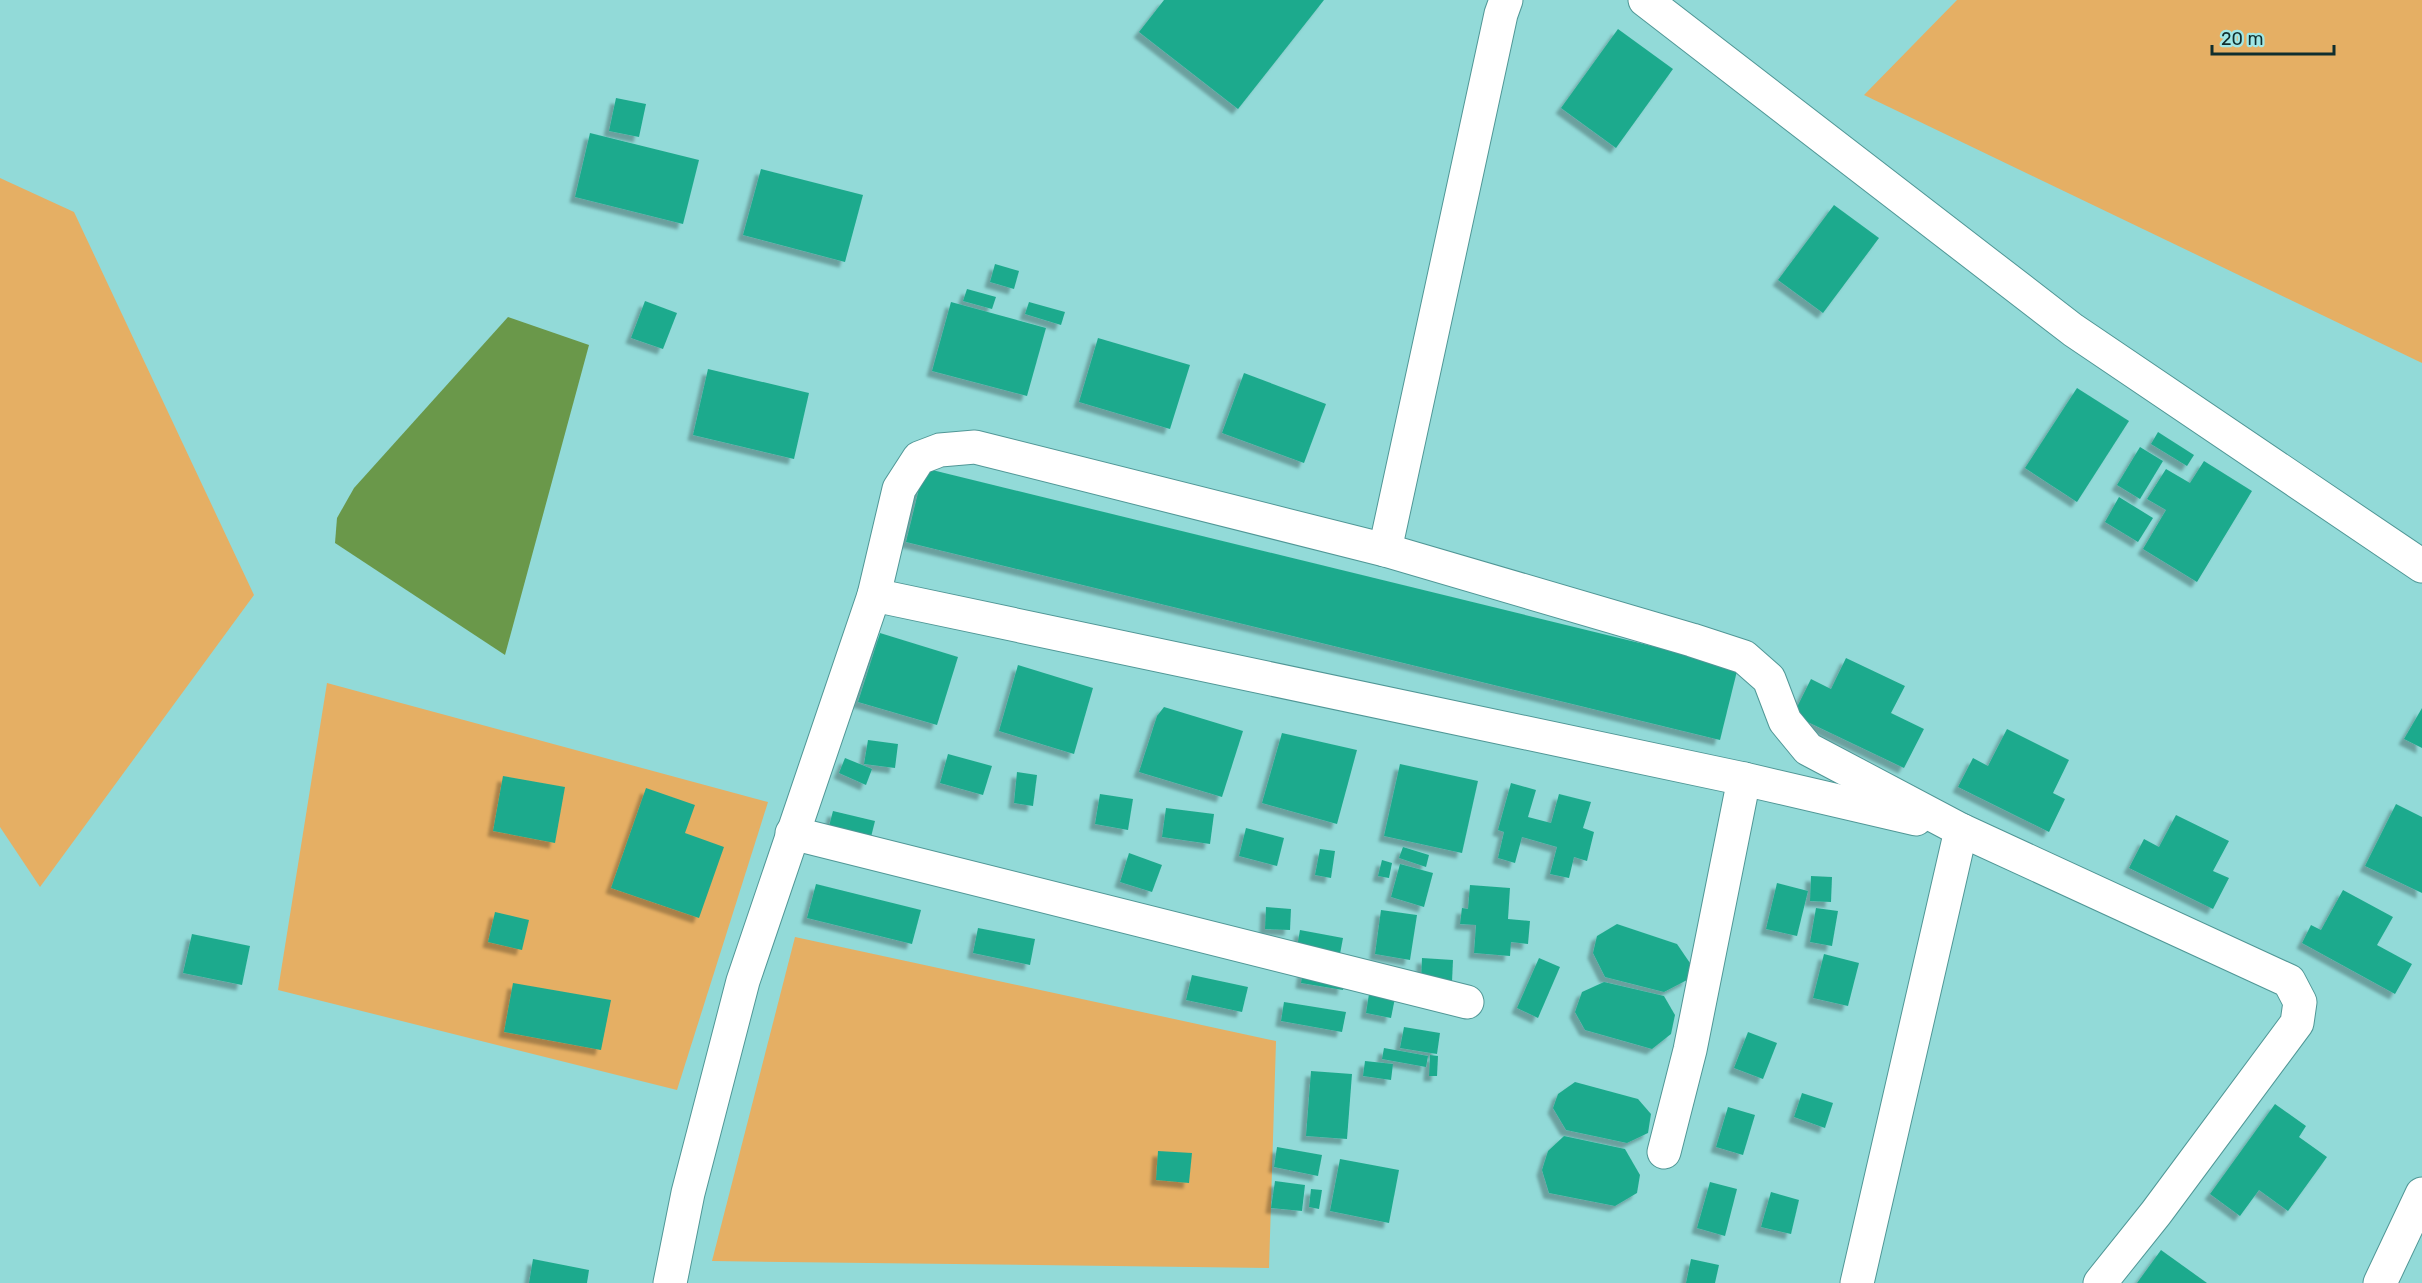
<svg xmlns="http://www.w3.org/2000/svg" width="2422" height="1283" viewBox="0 0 2422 1283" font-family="Rubik,sans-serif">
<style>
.green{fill:#e5af64}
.water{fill:#6a984a}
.building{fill:#1faa8d;filter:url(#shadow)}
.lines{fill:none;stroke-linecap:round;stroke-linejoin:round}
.minor-casing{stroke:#509796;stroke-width:35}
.minor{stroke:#fff;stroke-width:33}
</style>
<defs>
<filter id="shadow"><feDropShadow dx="-5.5" dy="5.5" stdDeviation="1.5" flood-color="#0004"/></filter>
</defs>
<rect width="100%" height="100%" fill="#92dad8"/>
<!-- green -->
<g class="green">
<polygon points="1957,0 2422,0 2422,363 1864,95"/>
<polygon points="0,178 74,212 254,595 40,887 0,827"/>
<polygon points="327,683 768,802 677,1090 278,990"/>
<polygon points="795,937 1276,1041 1269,1268 712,1261"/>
</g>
<!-- water -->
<polygon class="water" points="508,317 589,345 505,655 335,543 337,518 354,488"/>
<!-- building -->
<g class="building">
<polygon points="1164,0 1324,0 1238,109 1139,32"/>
<polygon points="1618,29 1673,69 1616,148 1561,108"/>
<polygon points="616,98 646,104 639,137 609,131"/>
<polygon points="590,133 699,160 683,224 575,197"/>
<polygon points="761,169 863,195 845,262 743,235"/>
<polygon points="1834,205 1879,238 1823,313 1778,280"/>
<polygon points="995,264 1019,271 1014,289 990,282"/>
<polygon points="967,289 996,297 992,309 963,301"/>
<polygon points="645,301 677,313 663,349 631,338"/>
<polygon points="951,302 1046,328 1027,396 932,371"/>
<polygon points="1029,302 1065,312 1061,325 1025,314"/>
<polygon points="1098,338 1190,365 1170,429 1079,402"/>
<polygon points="708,369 809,393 794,459 693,435"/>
<polygon points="1244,373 1326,404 1304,463 1222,433"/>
<polygon points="2077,388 2129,421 2077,502 2025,468"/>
<polygon points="2158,432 2194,455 2187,466 2151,444"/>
<polygon points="2140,447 2163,461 2140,499 2117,485"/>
<polygon points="2204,461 2252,491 2197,582 2143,549 2166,510 2147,499 2166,469 2190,483"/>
<polygon points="924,468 1738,667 1720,740 906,542"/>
<polygon points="2119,497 2153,518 2138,542 2105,522"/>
<polygon points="880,633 958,657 937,725 858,702"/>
<polygon points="1846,658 1905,686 1891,713 1924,729 1904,768 1793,715 1811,679 1831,689"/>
<polygon points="1018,665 1093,688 1074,754 999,731"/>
<polygon points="1164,707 1243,731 1222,797 1139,772 1157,716"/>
<polygon points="2422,708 2422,748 2404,739"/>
<polygon points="2007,729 2069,760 2053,793 2065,799 2049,832 1958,787 1973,758 1988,766"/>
<polygon points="1282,733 1357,750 1337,824 1262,803"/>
<polygon points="868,740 898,744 895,768 864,764"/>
<polygon points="948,754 992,766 983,795 940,783"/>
<polygon points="845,758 872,769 866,785 839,773"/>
<polygon points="1400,764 1478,781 1462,853 1384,836"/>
<polygon points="1017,772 1037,775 1033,806 1014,803"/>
<polygon points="503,776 565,787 555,843 493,831"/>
<polygon points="1511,783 1536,790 1528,817 1551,823 1559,794 1591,802 1583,828 1594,832 1587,861 1574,857 1569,878 1550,874 1557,847 1522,837 1515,863 1498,858 1504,832 1498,830"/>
<polygon points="646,788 695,805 685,833 724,847 699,918 611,888"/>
<polygon points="1100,794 1133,799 1128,830 1095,824"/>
<polygon points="2396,804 2422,817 2422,893 2365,866"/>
<polygon points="1166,808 1214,814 1210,844 1162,837"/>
<polygon points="833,811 875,821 870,841 828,830"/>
<polygon points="2176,815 2229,841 2213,871 2229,878 2213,909 2129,868 2144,839 2159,847"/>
<polygon points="1246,828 1284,838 1277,866 1239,856"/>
<polygon points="1403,847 1429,855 1426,867 1399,858"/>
<polygon points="1320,849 1335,851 1331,878 1315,875"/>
<polygon points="1129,853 1162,865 1152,892 1120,882"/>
<polygon points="1382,860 1392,863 1389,878 1378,876"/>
<polygon points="1400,864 1433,873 1424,907 1391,897"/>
<polygon points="1811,876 1832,877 1831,902 1810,901"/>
<polygon points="1777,883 1808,891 1797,936 1766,929"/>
<polygon points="816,884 921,910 912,944 807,918"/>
<polygon points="1470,885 1510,888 1508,919 1530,921 1528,944 1511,942 1510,956 1474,953 1476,925 1460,924 1462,908 1468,909"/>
<polygon points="2343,890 2393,917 2377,945 2412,964 2395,994 2302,943 2311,925 2321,930"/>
<polygon points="1266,907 1291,909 1290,930 1265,929"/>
<polygon points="1816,908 1838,911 1832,946 1810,942"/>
<polygon points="1381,910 1417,915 1410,960 1375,954"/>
<polygon points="495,912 529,920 522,950 488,942"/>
<polygon points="1617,924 1677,944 1690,963 1687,980 1664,992 1605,977 1593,953 1597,936"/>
<polygon points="978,928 1035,939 1030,965 973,953"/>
<polygon points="1300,930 1343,938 1340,954 1297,947"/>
<polygon points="192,934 250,946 242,985 183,973"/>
<polygon points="1824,954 1859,963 1848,1006 1813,998"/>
<polygon points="1422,958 1453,960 1452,982 1421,980"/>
<polygon points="1539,958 1560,967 1538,1018 1517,1008"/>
<polygon points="1303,970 1345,976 1343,990 1301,983"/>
<polygon points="1192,975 1248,987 1242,1012 1186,1000"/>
<polygon points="1604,982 1664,996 1675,1015 1671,1034 1652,1049 1585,1030 1575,1012 1582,992"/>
<polygon points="513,983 611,1000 601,1050 504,1032"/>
<polygon points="1369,994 1395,998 1391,1018 1366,1013"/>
<polygon points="1284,1002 1346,1012 1342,1032 1281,1021"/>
<polygon points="1404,1027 1440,1033 1437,1054 1400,1048"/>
<polygon points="1748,1032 1777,1043 1763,1079 1734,1068"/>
<polygon points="1384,1048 1428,1056 1426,1067 1382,1059"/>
<polygon points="1430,1055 1438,1056 1437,1076 1429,1076"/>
<polygon points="1365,1061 1393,1064 1391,1080 1363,1076"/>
<polygon points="1311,1071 1352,1074 1347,1139 1306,1136"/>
<polygon points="1575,1082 1638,1099 1651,1114 1648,1133 1627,1143 1566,1130 1553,1108 1558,1094"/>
<polygon points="1802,1093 1833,1103 1825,1128 1794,1117"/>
<polygon points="2275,1104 2306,1126 2299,1137 2327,1157 2288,1211 2259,1190 2240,1216 2210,1194"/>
<polygon points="1728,1107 1755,1115 1743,1155 1716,1147"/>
<polygon points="1564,1136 1625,1149 1640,1175 1637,1193 1615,1206 1549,1193 1542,1170 1548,1151"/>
<polygon points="1277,1147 1322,1155 1318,1176 1274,1167"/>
<polygon points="1158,1151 1192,1153 1189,1183 1156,1180"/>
<polygon points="1340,1159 1399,1170 1389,1223 1330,1211"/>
<polygon points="1275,1181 1305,1185 1302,1211 1271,1208"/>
<polygon points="1710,1182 1737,1189 1725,1236 1697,1228"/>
<polygon points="1311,1189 1322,1190 1319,1209 1309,1207"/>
<polygon points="1771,1192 1799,1200 1791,1234 1761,1227"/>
<polygon points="2161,1250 2207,1283 2137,1283"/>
<polygon points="533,1259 589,1270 587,1283 529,1283"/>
<polygon points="1691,1259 1719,1265 1715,1283 1686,1283"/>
</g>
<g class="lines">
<defs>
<g id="minor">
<polyline points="1645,0 2073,330 2422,566"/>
<polyline points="1385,550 1501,14 1506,0"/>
<polyline points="874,595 1744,779 1916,819"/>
<polyline points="792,833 1467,1002"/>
<polyline points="1664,1152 1690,1050 1744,779"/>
<polyline points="670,1283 688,1193 743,981 874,595 899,489 919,458 940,450 975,447 1385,550 1692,640 1744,657 1769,679 1785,721 1808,749 1961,830 2289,981 2300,1002 2297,1023 2156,1213 2100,1283"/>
<polyline points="1857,1283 1961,830"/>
<polyline points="2380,1283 2422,1194"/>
</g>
</defs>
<!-- minor casing -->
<use href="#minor" class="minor-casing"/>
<!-- minor -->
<use href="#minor" class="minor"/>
</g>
<!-- scale -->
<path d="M2212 45v9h122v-9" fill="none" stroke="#102e2e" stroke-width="3"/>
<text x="2221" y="45" font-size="18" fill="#102e2e" stroke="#9fe7e6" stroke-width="4.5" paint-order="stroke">20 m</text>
</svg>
